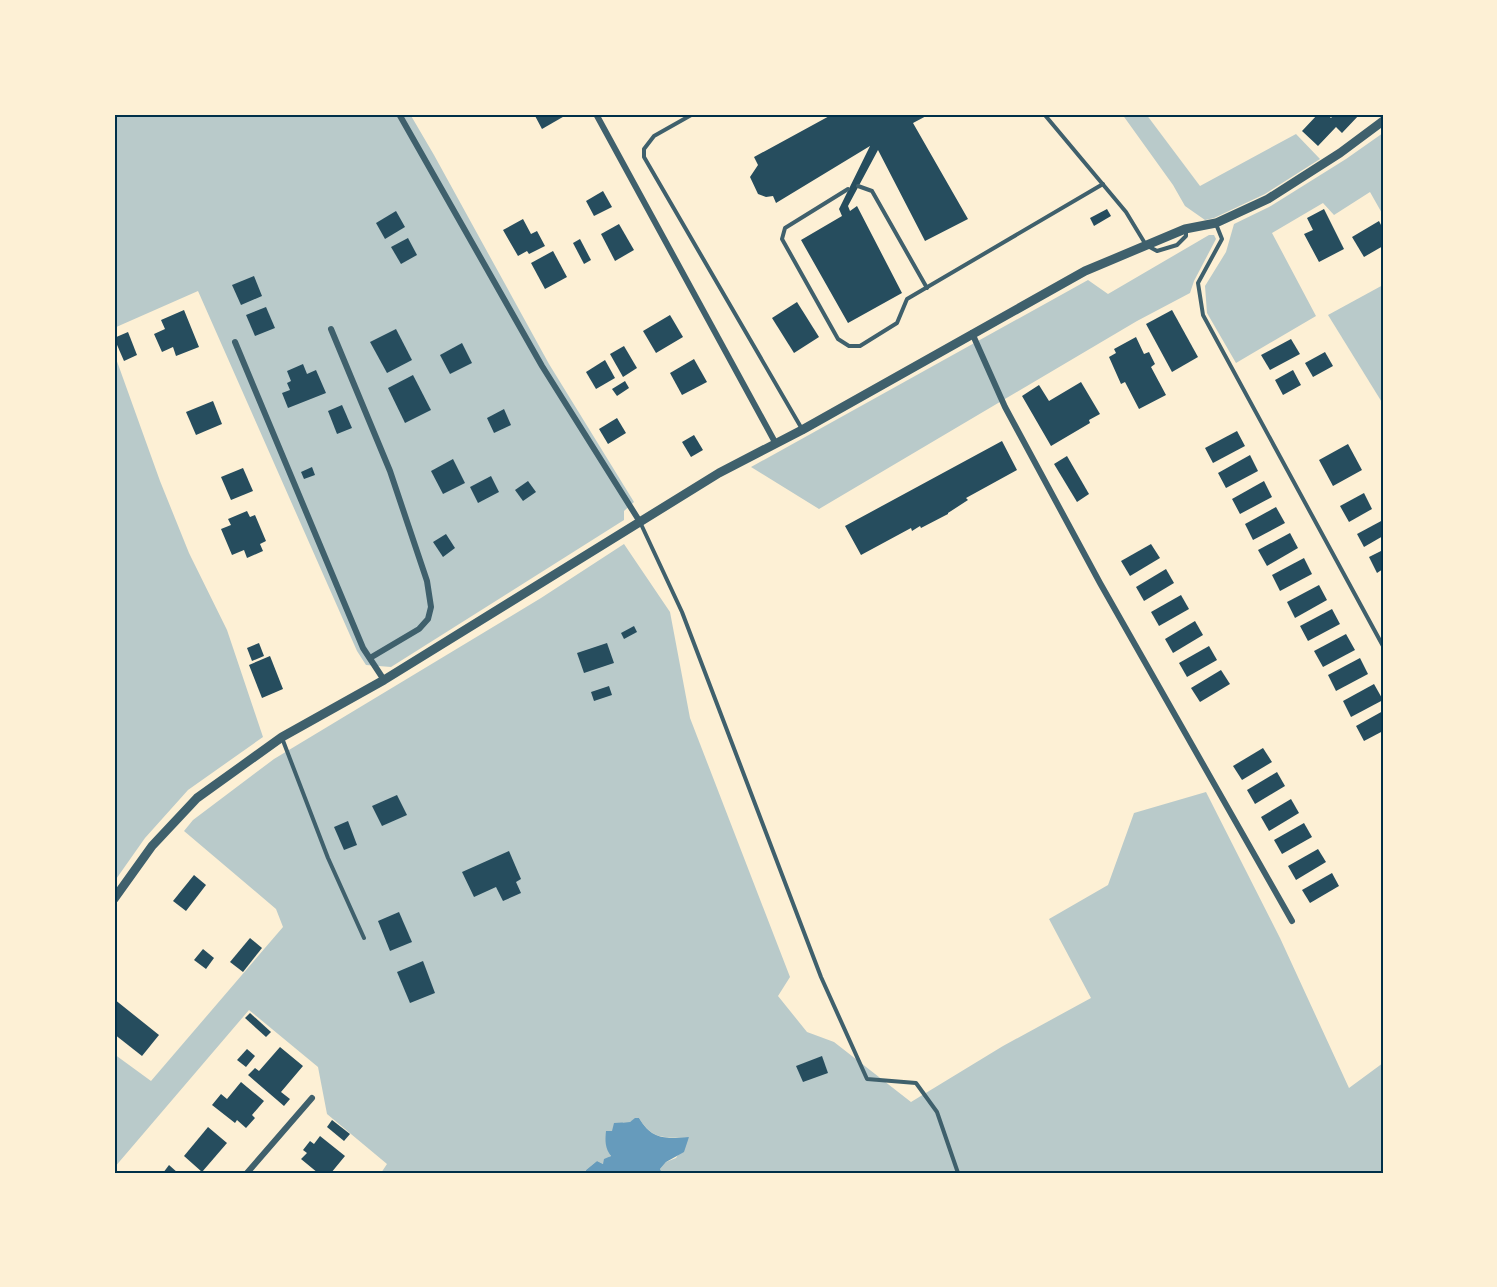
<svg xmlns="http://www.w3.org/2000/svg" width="1497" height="1287" viewBox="0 0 1497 1287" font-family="'Roboto Serif',serif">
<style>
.green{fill:#b9caca}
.water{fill:#669bbc}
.building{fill:#264d5e}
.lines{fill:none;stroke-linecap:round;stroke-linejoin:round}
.service{stroke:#3f606c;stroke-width:4}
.minor{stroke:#3f606c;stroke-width:6}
.tertiary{stroke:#3f606c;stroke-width:9}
.neatline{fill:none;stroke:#003049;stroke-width:2}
</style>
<rect width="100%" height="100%" fill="#fdf0d5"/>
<!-- green -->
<g class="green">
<polygon points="114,114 410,114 434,155 549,364 634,502 624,511 624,520 391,667 366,665 357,651 198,291 114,328"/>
<polygon points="1122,114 1146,114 1200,186 1296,134 1320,159 1265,194 1214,218 1205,220 1185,206 1173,185"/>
<polygon points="1383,133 1383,215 1370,192 1334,215 1323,203 1272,233 1316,316 1236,363 1207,313 1205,286 1226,252 1234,224 1269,207 1346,159"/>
<polygon points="1209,235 1214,235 1216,239 1194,281 1190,293 1137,321 819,509 751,467 1088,280 1108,294"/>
<polygon points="1383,285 1383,404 1328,315"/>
<polygon points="114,353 160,481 189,553 227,630 263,737 188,790 145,838 114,882"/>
<path d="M624,544L670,612L690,718L790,977L778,996L807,1032L834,1042L911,1102L1003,1046L1091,998L1049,919L1108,885L1134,813L1206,792L1280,938L1349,1088L1383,1063V1173H662L660,1169L666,1162L676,1158L689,1137C665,1137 653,1141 639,1118L630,1122H623L611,1155L603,1164L597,1161L586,1170V1173H381L387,1164L327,1114L318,1067L249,1010L114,1168V1054L151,1081L283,927L276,909L184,831L193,820L274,759L541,598Z"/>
</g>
<!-- water -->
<path class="water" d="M635,1118H639C653,1141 665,1138 689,1137L684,1152L666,1162L660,1169L662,1173H586V1170L597,1161L603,1164L604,1159L611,1156C605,1148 605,1141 606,1131H612L614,1123L630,1122Z"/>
<!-- building -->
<g class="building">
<polygon points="534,114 568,114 542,129"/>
<polygon points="833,114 930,114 913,123 968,219 925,241 878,150 848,206 850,211 857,206 902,293 848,323 801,240 842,216 839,209 870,146 776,203 773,196 766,197 758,194 750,177 758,165 754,157"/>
<polygon points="1318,114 1326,114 1331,118 1335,114 1360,114 1342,133 1336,127 1318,146 1302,131"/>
<polygon points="603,191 612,207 594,216 586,201"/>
<polygon points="1107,209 1111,216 1094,226 1090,218"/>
<polygon points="1324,209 1344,249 1319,262 1304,234 1313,230 1307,218"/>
<polygon points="396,211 405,227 385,239 376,223"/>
<polygon points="523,219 531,234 537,231 545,246 529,254 527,251 518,256 503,230"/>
<polygon points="1379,221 1383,229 1383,246 1364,257 1352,237"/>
<polygon points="619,224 634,250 615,261 601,234"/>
<polygon points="408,238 417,255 401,264 391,247"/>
<polygon points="580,239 591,260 584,264 573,243"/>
<polygon points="553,251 567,277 545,289 531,263"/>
<polygon points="254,276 262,296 241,305 232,285"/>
<polygon points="797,302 819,337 794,353 772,318"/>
<polygon points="266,307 275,328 255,336 246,315"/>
<polygon points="184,310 199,347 176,356 173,347 162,352 154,334 165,329 161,320"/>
<polygon points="1172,310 1198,357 1172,372 1146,324"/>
<polygon points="670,315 683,337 656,353 643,331"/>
<polygon points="396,329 412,360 387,373 370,342"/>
<polygon points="128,332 137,355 124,361 114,338"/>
<polygon points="1136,337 1144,354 1149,352 1155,364 1151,367 1166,395 1139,409 1125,382 1121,384 1109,357 1116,353 1114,349"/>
<polygon points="1291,339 1300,354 1270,370 1261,355"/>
<polygon points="462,343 472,363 450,374 440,355"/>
<polygon points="624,346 637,368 623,377 610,354"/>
<polygon points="1325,352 1333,366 1313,377 1305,363"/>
<polygon points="694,359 707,382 682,395 670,373"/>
<polygon points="605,360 615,378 596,389 586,372"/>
<polygon points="303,364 307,374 316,370 326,393 288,408 282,393 290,390 287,383 291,381 287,371"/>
<polygon points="1293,370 1301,385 1283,395 1275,380"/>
<polygon points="413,375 431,410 405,423 388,388"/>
<polygon points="625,381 629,388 617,396 612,389"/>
<polygon points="1081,382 1100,414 1089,420 1090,423 1051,446 1022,396 1039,385 1049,401"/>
<polygon points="213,401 222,424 196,435 186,412"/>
<polygon points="342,405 352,428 337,434 328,411"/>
<polygon points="504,409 511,425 494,433 487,418"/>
<polygon points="617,418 626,433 608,444 599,429"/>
<polygon points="1237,431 1245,446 1213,463 1205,448"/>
<polygon points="694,435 703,450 691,457 682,442"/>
<polygon points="1002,441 1017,470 966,498 968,500 948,513 948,514 921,528 920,526 912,531 911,528 861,555 845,526"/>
<polygon points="1348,444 1362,470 1333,486 1319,460"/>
<polygon points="1250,455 1258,471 1226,488 1218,473"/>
<polygon points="1067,456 1089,494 1077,502 1054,464"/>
<polygon points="453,459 465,483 443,494 431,471"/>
<polygon points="312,467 315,475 304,479 301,472"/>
<polygon points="243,468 253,491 231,500 221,477"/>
<polygon points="491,476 499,492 478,503 470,487"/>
<polygon points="528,481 536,492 523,501 515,490"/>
<polygon points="1264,481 1272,497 1240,514 1232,499"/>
<polygon points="1364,493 1372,509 1349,522 1340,506"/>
<polygon points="1276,507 1285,523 1253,540 1245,524"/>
<polygon points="247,511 250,517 255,515 266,541 260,544 263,551 247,558 244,550 232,555 221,529 231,525 228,519"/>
<polygon points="1383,520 1383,536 1364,547 1357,534"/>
<polygon points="1290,533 1298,548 1267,566 1258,550"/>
<polygon points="446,534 455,548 443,557 433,542"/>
<polygon points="1151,544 1160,558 1130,576 1121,561"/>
<polygon points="1383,550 1383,569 1377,573 1369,557"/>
<polygon points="1304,558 1312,574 1280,591 1272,575"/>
<polygon points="1166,569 1174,583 1144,601 1136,587"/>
<polygon points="1319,585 1327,600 1295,618 1287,602"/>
<polygon points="1181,595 1189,609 1159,626 1151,612"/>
<polygon points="1332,609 1340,624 1308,641 1300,626"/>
<polygon points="1195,621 1203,635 1173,653 1165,639"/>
<polygon points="634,626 637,632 624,639 621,633"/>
<polygon points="1346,634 1355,650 1323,667 1314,651"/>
<polygon points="259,643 264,656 252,661 247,648"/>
<polygon points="607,643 614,663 584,673 577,653"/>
<polygon points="1209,646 1217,660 1187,677 1179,663"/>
<polygon points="270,656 283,689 262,698 249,665"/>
<polygon points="1360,658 1368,674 1336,691 1328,675"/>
<polygon points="1221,670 1230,684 1200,702 1191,688"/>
<polygon points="1374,684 1383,700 1351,717 1343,701"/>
<polygon points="609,686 612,695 594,701 591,692"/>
<polygon points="1383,711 1383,731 1364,741 1356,726"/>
<polygon points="1263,748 1272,762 1242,780 1233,766"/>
<polygon points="1277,772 1285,786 1255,804 1247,790"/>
<polygon points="397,795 407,815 382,826 372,806"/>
<polygon points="1291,799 1299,813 1269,831 1261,817"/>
<polygon points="348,821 357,845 344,850 334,827"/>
<polygon points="1304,823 1312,837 1282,854 1274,840"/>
<polygon points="1318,849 1326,862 1296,880 1288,866"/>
<polygon points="509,851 521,879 516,882 521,893 503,901 496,887 474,897 462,872"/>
<polygon points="1332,873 1339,886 1310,903 1302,890"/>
<polygon points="194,875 206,885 186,911 173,901"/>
<polygon points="399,912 412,942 390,951 378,921"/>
<polygon points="250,938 262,948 243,972 230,962"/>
<polygon points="203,949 214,958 206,969 194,960"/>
<polygon points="423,961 435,993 410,1003 397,972"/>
<polygon points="114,999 159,1035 142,1056 114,1034"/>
<polygon points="250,1013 271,1032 266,1037 245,1018"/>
<polygon points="280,1047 303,1066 281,1092 290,1099 284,1106 248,1075 255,1068 259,1071"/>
<polygon points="247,1049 255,1056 246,1067 237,1060"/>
<polygon points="822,1056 828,1073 803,1082 796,1066"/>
<polygon points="241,1082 264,1101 252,1115 255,1118 246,1128 237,1120 235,1123 212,1105 221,1094 227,1099"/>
<polygon points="332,1120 350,1134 344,1141 327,1127"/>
<polygon points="208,1127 227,1143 202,1172 184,1156"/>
<polygon points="320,1136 345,1156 331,1173 318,1173 301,1159 307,1153 303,1150 310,1141 314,1144"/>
<polygon points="169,1165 178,1173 163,1173"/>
</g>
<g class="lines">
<!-- service -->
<g class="service">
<polyline points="693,114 654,136 644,149 644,157 802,429"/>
<polyline points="1044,114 1126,212 1146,245 1157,251 1177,245 1186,236 1186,230"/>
<polyline points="858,186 872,191 927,288"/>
<polyline points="848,189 785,228 782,239 838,339 849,346 860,346 897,323 907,299 1103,184"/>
<polyline points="1216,224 1222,239 1198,283 1203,315 1383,646"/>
<polyline points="640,522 682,612 821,977 867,1079 916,1083 937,1112 958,1173"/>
<polyline points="282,738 328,858 364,938"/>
</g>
<!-- minor -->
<g class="minor">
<polyline points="399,114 542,366 640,522"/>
<polyline points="596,114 776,444"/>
<polyline points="331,329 390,471 427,581 431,607 428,619 419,629 370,658"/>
<polyline points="972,333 1005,407 1100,583 1292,921"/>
<polyline points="235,342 363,648 384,680"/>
<polyline points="247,1173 312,1098"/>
</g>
<!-- tertiary -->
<polyline class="tertiary" points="114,899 152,846 197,798 282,737 384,680 719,473 802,430 1085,271 1185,229 1216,223 1268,199 1340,153 1383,121"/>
</g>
<!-- border -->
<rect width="1497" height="1287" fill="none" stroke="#fdf0d5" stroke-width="231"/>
<rect x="116" y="116" width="1266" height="1056" class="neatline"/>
</svg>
